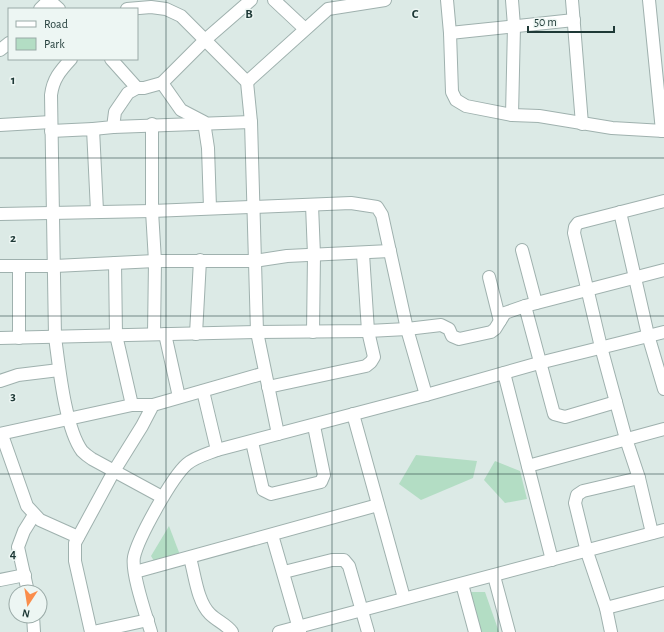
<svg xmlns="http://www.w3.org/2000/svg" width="664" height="632" viewBox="0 0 664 632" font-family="'Alegreya Sans',sans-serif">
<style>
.green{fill:#b3ddc4}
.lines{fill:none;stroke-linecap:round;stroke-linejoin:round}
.minor-casing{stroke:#9fb1ae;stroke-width:14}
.minor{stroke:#fff;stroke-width:12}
.grid{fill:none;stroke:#1e3936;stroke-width:1;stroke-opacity:0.55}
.grid-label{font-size:13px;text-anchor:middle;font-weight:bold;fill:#1e3936;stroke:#edf6f3;stroke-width:3;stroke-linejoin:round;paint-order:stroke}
</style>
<rect width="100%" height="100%" fill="#dceae6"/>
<!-- green -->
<g class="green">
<polygon points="416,455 477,461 473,478 421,500 399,484"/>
<polygon points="495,461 520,471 527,499 505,503 484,480"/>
<polygon points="169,526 180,555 156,564 151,556"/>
<polygon points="470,592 485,592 499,632 481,632"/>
</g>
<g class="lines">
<defs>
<g id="minor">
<polyline points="49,0 59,9"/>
<polyline points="274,0 305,29"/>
<polyline points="447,0 450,33 452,92 456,100 466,106 512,115 539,116 612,128 664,131"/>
<polyline points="512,0 514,26 512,115"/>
<polyline points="572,0 582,124"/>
<polyline points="649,0 662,131"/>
<polyline points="40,9 49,0"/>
<polyline points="127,9 151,7 166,9 181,16 247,82 251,122 257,332 278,434"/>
<polyline points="450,33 574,20"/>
<polyline points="0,50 9,43"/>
<path d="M71,59C60,71 53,79 51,95L55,337C59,366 65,428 82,451C85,454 89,457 92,459L162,497"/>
<polyline points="111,59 137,88"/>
<polyline points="247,82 328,9 385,0"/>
<polyline points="162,83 205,40 251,0"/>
<polyline points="152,124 152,211 155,261 154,334"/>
<polyline points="0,125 51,122"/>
<polyline points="113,127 251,122"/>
<polyline points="93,129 113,127 115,112 128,93 137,88 144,88 162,83 181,110 204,122 208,148 210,208"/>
<polyline points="51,131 93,129 97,211"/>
<polyline points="312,205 314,255 313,332"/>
<polyline points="620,212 648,335 664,389"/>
<polyline points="0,214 152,211 351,203 377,207 382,215 407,329 426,395"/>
<polyline points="522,250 536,303"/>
<polyline points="115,263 116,335 132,405 153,405"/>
<polyline points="0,266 55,266 155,261 254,261 287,256 390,251"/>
<polyline points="19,266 19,338"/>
<polyline points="489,277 500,321"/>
<polyline points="525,306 554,414 565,417 616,402"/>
<polyline points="165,334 179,397"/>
<polyline points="196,334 200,260"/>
<polyline points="0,338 257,332 368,331 407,329 441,325 449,329 452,336 459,339 491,332 495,329 505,313 525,306 664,270"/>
<polyline points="504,373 552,560"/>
<polyline points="0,381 18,375 59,370"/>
<polyline points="268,387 366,366 371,362 374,357 368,331 363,254"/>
<polyline points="203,391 217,450"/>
<polyline points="353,414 404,598"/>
<polyline points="0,434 132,405"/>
<polyline points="2,435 27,506 40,520 78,537"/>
<polyline points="252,442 263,490 271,494 321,482 324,475 314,426"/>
<polyline points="528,466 664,429"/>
<polyline points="652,533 639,478 626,439 601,347 574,233 575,227 578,223 664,201"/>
<polyline points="272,535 300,632"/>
<path d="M190,558C195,575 197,601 210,614C217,621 226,624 232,632"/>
<polyline points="135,572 378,505"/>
<polyline points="284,572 332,560 344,560 349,566 368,632"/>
<polyline points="494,576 509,632"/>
<polyline points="0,580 25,575"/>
<polyline points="462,584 475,632"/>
<polyline points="28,592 18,547 24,531 34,515"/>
<polyline points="606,608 664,593"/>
<polyline points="33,616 34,632"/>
<polyline points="91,632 75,561 75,543 114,471 142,426 153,405 265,373"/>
<polyline points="93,632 148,620"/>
<path d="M151,632C146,615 131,573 134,557C138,538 172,477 187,464C195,457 207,454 217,450L426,395L539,363L664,332"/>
<polyline points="279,632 664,530"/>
<polyline points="611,632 606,608 587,552 575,503 577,495 583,491 639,478"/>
</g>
</defs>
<!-- minor casing -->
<use href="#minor" class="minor-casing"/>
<!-- minor -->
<use href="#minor" class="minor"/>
</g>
<!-- grid -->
<path class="grid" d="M166,0V632M332,0V632M498,0V632M0,158H664M0,316H664M0,474H664"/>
<g class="grid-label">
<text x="249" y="18">B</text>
<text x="415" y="18">C</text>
<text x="13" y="84">1</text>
<text x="13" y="242">2</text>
<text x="13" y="400">3</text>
<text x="13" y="558">4</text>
</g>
<!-- legend -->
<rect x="8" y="8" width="130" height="52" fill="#edf6f3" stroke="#9aaaa7"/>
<rect x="16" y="21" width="20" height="6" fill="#ffffff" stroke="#9aaaa7"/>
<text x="44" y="28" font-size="12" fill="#1e3936">Road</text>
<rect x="16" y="38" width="20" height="12" fill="#b3ddc4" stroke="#9aaaa7"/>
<text x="44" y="48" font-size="12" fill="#1e3936">Park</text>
<!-- north arrow -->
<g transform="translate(28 604) rotate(192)"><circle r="19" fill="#edf6f3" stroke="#9aaaa7"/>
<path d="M0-3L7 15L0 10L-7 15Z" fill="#fa8d4b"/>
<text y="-6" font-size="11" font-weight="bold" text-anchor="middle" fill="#1e3936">N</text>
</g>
<!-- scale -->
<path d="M528 26v6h86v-6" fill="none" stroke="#1e3936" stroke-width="2"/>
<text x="534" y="26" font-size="12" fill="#1e3936" stroke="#edf6f3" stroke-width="3" paint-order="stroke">50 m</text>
</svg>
